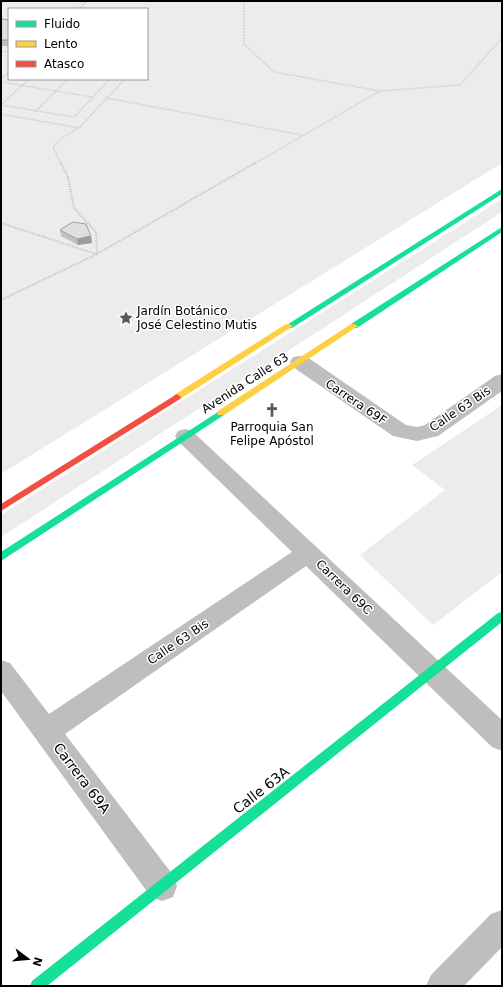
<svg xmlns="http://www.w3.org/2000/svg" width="503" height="987" viewBox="0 0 503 987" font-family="'DejaVu Sans',sans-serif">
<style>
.green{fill:#ececec;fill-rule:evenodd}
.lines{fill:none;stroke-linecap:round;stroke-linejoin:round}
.path-far1{stroke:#b9b9b9;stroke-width:1.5;stroke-dasharray:0.5 1;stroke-linecap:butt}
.path{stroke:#b9b9b9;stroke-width:2;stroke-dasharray:1 1.5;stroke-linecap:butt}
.street{fill:#bebebe;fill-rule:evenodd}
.fast{fill:#16e098;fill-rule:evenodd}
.slow{fill:#ffcf43;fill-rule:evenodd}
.jam{fill:#f24e42;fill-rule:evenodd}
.wall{fill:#c0c0c0}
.shaded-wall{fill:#9c9c9c}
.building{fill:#dfdfdf;stroke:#9c9c9c}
.labels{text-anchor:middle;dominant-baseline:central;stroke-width:3;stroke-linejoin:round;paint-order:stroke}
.poi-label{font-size:12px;fill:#000;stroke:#fff;text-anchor:start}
.street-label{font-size:12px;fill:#000;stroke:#fff}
.near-street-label{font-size:14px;fill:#000;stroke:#fff}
</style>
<rect width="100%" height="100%" fill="#fff"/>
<!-- green -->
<g class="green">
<path d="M1,1H502V163L1,474ZM9,9H147V79H9Z"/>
<polygon points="502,199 502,212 1,537 1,515"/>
<polygon points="502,405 502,572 433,625 360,555 445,490 412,465"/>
</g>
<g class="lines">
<!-- path-far1 -->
<g class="path-far1">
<polyline points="244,1 244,44 274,72 380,91 460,85 502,38"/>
<polyline points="79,9 87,1"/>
<polyline points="1,51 9,52"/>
<polyline points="1,79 9,72"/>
<polyline points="29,79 1,105 74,117 110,79"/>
<polyline points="1,82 92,97"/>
<polyline points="107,98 125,79"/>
<polyline points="36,111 68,79"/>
<polyline points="1,114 79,128 107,98 302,135"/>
<polyline points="61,164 53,147 62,138 78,128"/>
<polyline points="254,164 380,91"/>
</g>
<!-- path -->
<g class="path">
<polyline points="61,163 68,177 74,208 96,232 97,254"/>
<polyline points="1,223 96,254"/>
<polyline points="1,300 97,254 255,163"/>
</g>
<!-- street -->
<g class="street">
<polygon points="300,356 307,357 406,425 417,427 425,425 495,376 502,374 502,391 438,436 417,441 393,436 293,367 290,362 293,357"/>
<polygon points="185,429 192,431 502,720 502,751 492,747 306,566 65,734 173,875 177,886 173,897 162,901 151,897 1,691 1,660 10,663 49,714 292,552 178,441 175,436 178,431"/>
<polygon points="502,910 502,947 464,986 426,986 431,975 491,914"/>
</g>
<!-- fast -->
<g class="fast">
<polygon points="502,189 502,194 292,328 289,328 285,326"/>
<polygon points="502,227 502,232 357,328 351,328 351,324"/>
<polygon points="221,410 224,411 225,413 224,415 1,561 1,552"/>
<polygon points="502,612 502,622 47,986 30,986 32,981 498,613"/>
</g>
<!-- slow -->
<g class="slow">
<polygon points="286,324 289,324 293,326 180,399 174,399 173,397 174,395"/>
<polygon points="351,324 354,324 358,326 224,415 218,415 217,413 218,411"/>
</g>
<!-- jam -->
<polygon class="jam" points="177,394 181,397 180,399 1,511 1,504"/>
</g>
<!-- wall -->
<g class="wall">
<rect x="1" y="20" width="8" height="26"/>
<polygon points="60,230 91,236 92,243 78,245 61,236"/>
</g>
<!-- shaded-wall -->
<polygon class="shaded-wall" points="91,236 92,243 78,245 77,239"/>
<!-- building -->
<g class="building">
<polygon points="3,19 9,20 9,40 1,40 1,20"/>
<polygon points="73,222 86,224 91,236 77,239 60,230"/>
</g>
<!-- icons -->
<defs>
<symbol id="sight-bare" viewBox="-9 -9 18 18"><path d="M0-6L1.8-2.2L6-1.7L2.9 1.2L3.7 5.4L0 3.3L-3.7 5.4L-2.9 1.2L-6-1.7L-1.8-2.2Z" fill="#595959" stroke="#fff" stroke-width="2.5" paint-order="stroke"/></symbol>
<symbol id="church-bare" viewBox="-9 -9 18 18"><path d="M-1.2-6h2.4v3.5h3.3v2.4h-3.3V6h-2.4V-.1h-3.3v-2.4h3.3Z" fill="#595959" stroke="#fff" stroke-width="2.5" paint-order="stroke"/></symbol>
</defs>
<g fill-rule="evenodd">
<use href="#sight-bare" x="116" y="308" width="20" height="20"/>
<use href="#church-bare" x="262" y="400" width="20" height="20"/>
</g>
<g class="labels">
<!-- poi labels -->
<g class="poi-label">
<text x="137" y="311">Jardín Botánico<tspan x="137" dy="14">José Celestino Mutis</tspan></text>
<text x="272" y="427" text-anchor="middle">Parroquia San<tspan x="272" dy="14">Felipe Apóstol</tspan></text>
</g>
<!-- street labels -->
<g class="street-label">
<text transform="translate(245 383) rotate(-33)">Avenida Calle 63</text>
<text transform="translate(356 402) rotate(34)">Carrera 69F</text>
<text transform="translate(460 409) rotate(-34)">Calle 63 Bis</text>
<text transform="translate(344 587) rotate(44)">Carrera 69C</text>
<text transform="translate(178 642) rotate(-34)">Calle 63 Bis</text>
</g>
<!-- near-street labels -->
<g class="near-street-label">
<text transform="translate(82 778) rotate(53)">Carrera 69A</text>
<text transform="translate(261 790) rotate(-38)">Calle 63A</text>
</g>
</g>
<!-- border -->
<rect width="503" height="987" fill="none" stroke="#000000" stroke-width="4"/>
<!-- legend -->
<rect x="8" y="8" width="140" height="72" fill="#ffffff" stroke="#999999"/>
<rect x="16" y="21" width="20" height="6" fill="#16e098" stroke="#999999"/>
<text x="44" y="28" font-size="12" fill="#000000">Fluido</text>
<rect x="16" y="41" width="20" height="6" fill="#ffcf43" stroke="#999999"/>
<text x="44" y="48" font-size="12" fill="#000000">Lento</text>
<rect x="16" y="61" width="20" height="6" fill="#f24e42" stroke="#999999"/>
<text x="44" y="68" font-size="12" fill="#000000">Atasco</text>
<!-- north arrow -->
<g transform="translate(28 959) rotate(106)" stroke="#ffffff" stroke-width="3" paint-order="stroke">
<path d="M0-3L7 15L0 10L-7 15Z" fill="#000000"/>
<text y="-6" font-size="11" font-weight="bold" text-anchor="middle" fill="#000000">N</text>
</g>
</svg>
